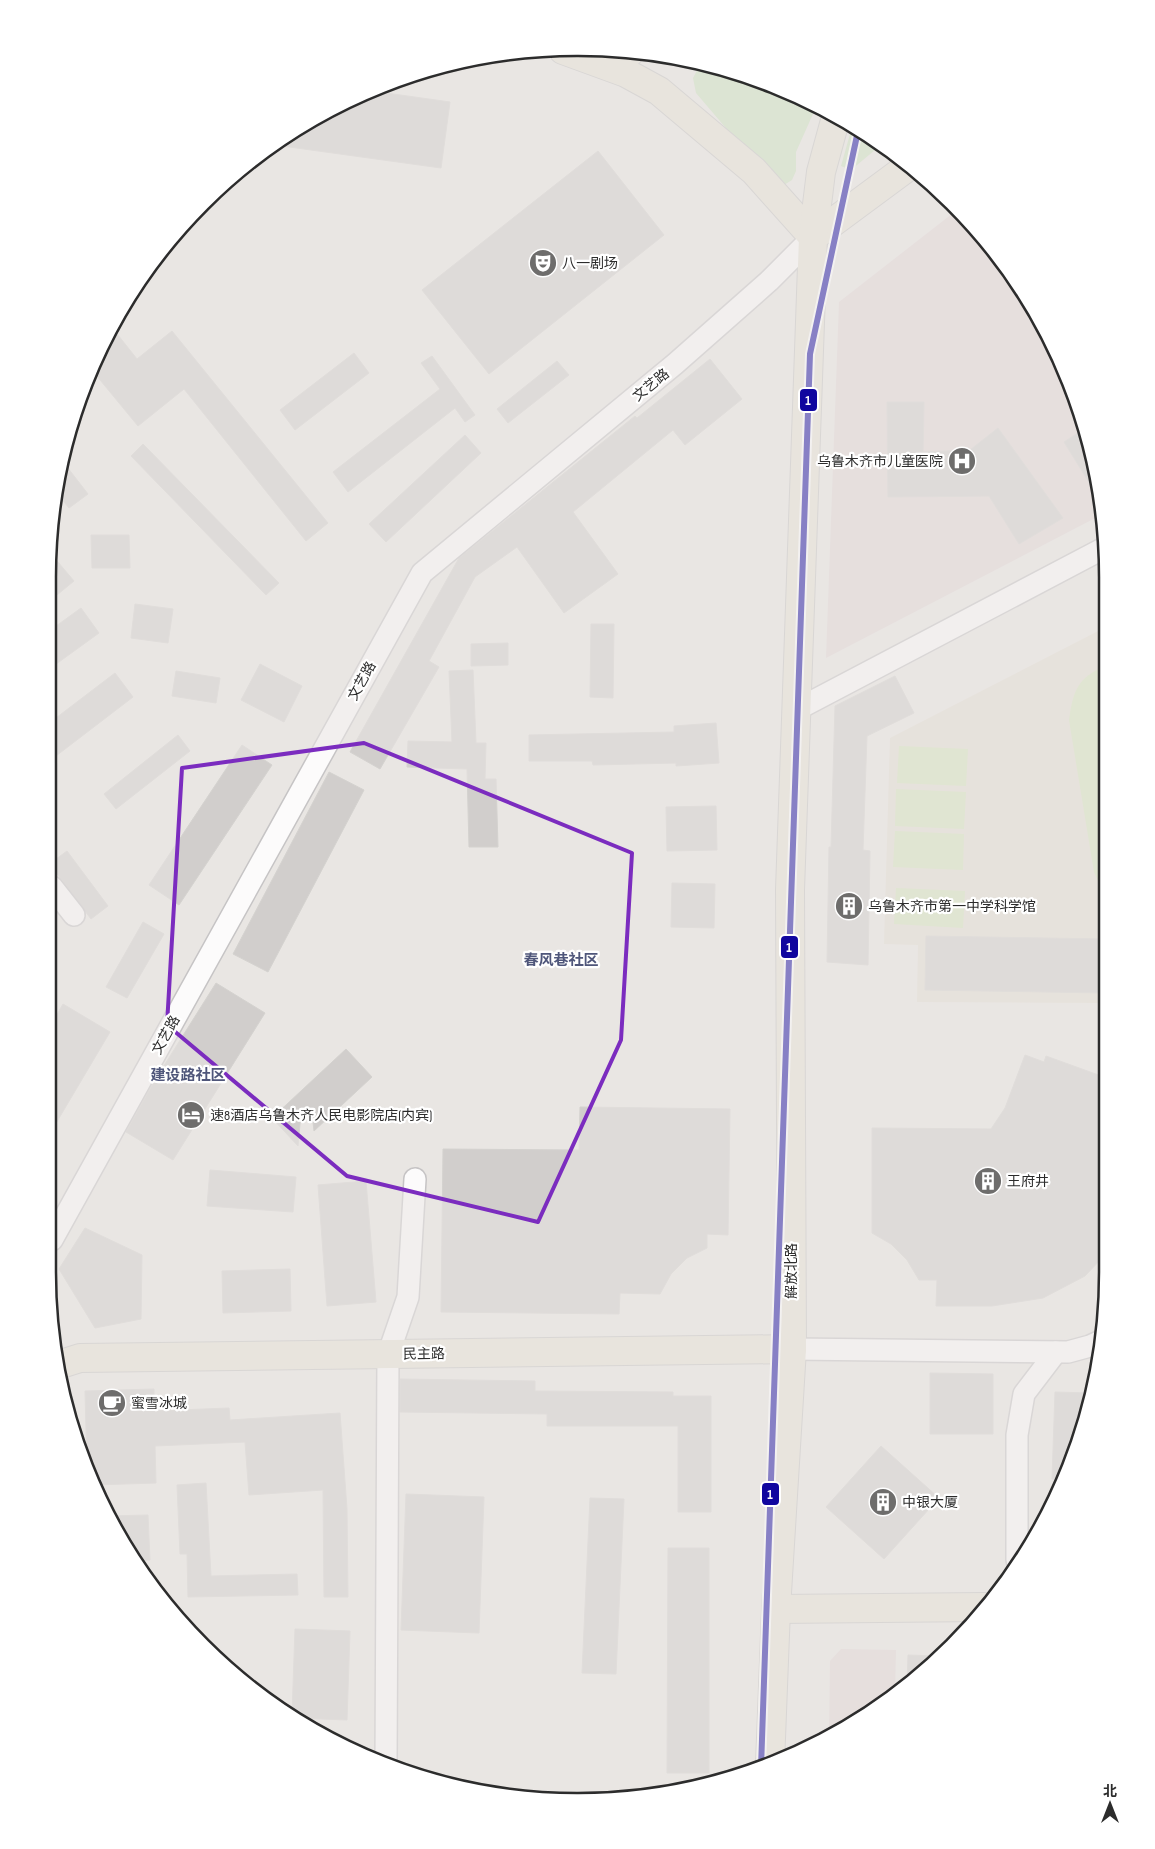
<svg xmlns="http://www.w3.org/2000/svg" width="1155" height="1849" viewBox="0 0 1155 1849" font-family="'Sofia Sans Condensed','Noto Sans SC',sans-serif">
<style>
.education{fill:#e3ded2}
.medical{fill:#e2d7d6}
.green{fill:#cce2be}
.pitch{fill:#d5e5bc}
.building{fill:#d1cecc;stroke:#d4d2cf}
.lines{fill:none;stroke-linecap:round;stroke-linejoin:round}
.minor-casing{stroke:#c6c4c5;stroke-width:24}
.major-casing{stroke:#c5c4c2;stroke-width:30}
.minor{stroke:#fcfbfb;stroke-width:21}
.major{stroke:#e6e2d6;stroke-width:28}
.metro-1-casing{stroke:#fff;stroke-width:10}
.metro-1{stroke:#10069f;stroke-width:6}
.marked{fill:none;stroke:#7b2cbf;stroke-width:4;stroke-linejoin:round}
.labels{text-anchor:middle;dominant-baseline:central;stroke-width:4.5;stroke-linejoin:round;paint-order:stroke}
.poi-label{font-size:14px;fill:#2c2c2c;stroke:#fff;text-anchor:start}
.street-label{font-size:14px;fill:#2c2c2c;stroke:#fff}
.neighbourhood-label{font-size:15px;font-weight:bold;fill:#4f567a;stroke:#fff}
.rim{fill:none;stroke:#2c2c2c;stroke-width:2.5}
.line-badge{stroke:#fff;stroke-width:2}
.badge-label{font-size:14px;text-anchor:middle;font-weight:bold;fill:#fff}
</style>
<rect width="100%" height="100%" fill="#e9e6e3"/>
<!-- education -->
<polygon class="education" points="1106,627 1104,1003 917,1002 918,945 884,944 890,738"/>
<!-- medical -->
<g class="medical">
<polygon points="957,210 976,228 1037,313 1079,407 1101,515 826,658 839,302"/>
<polygon points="841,1649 896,1650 895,1695 829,1736 830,1661"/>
</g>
<!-- green -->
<g class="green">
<polygon points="701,63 714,65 817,105 796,152 796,171 792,180 784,185 771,181 696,93 693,78"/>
<polygon points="852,127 881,145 851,170 841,166"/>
</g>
<!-- pitch -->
<g class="pitch">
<path d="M1106,666L1105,896L1094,872L1069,720C1073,692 1077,677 1106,666Z"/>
<polygon points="899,746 968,749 966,786 897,783"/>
<polygon points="896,789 966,792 964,829 895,826"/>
<polygon points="895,831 964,834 963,870 893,867"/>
<polygon points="896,888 965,891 963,928 894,924"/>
</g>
<!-- building -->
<g class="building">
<polygon points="372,91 450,102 441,168 275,145 312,119"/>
<polygon points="598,151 664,235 489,374 422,290"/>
<polygon points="114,330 137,359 172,331 328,523 306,541 184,389 138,426 91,369"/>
<polygon points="354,353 369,373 295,430 280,410"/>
<polygon points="432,356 475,415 465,422 455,408 348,492 333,472 440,389 421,363"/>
<polygon points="710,359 742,399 685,445 673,430 573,512 618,574 564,613 517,547 475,577 429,661 439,667 380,769 350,752 459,558 635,416 637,418"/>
<polygon points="557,361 569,375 508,423 497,409"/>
<polygon points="887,402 924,402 923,452 970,450 998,428 1063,518 1019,544 989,496 888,497"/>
<polygon points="1084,429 1096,491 1095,492 1064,442"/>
<polygon points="465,435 481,453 386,542 369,524"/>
<polygon points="143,444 279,583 266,595 131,456"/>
<polygon points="64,463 88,494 69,508 56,492"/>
<polygon points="91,535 129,535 130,568 92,568"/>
<polygon points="52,555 74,581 52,599"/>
<polygon points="135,604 173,609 168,643 131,638"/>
<polygon points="81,608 99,633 52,667 52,629"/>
<polygon points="591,624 614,624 613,698 590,697"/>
<polygon points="508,643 508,665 471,666 471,644"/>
<polygon points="260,664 302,686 284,722 241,700"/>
<polygon points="473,670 476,743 486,743 485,779 496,779 498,847 469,847 467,769 407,767 408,741 452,742 449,671"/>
<polygon points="176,671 220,678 216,703 172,696"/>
<polygon points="115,673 133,697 52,759 52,721"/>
<polygon points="895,676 914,713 867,736 863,850 870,851 868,965 827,962 829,847 831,847 835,706"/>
<polygon points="716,723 719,763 676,766 676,763 593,765 592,761 529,761 529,735 674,732 674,726"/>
<polygon points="178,735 190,751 116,809 104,794"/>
<polygon points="242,745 272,765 179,905 149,885"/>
<polygon points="329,772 364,790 268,972 233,954"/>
<polygon points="716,806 717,850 667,851 666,807"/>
<polygon points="67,851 108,906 91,919 52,867 52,862"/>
<polygon points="672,883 715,884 714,928 671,927"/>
<polygon points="143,922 164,934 127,998 106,987"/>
<polygon points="926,936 1105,939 1104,993 925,990"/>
<polygon points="216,983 265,1013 173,1160 126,1132 155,1080"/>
<polygon points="63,1004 110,1032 52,1130 52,1023"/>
<polygon points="346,1049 372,1077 314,1131 312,1113 301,1113 298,1146 272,1118"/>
<polygon points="1025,1055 1044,1062 1046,1056 1104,1077 1103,1257 1085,1276 1043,1298 992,1306 936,1306 937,1280 919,1280 907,1260 891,1244 872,1233 872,1128 991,1129 1005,1108"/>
<polygon points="580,1107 730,1109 728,1235 707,1234 707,1248 687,1258 671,1274 660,1294 620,1293 619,1314 441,1312 443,1149 579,1150"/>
<polygon points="210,1170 296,1177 293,1212 207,1206"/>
<polygon points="366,1181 376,1302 327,1306 318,1185"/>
<polygon points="85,1228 142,1255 141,1319 95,1328 59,1269"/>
<polygon points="290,1269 291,1311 223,1313 222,1271"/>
<polygon points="930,1373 993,1374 993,1434 930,1434"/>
<polygon points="400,1379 535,1381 535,1391 673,1392 673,1396 711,1396 711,1512 678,1512 678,1426 547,1426 547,1414 400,1412"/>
<polygon points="154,1389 154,1411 229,1408 230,1420 340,1413 347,1509 348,1597 324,1597 323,1490 249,1495 245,1442 155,1446 156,1483 93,1485 87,1468 85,1391"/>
<polygon points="1055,1392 1089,1393 1064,1479 1052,1479"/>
<polygon points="881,1446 939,1498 884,1559 826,1507"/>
<polygon points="206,1483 211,1576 297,1574 298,1595 188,1597 187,1554 180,1554 177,1485"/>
<polygon points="406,1494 484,1497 479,1633 401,1630"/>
<polygon points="590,1498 624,1499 616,1674 582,1673"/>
<polygon points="148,1515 150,1560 136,1561 109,1516"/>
<polygon points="668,1548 709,1548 709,1773 667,1773"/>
<polygon points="295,1629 350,1631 347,1720 296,1718 292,1715"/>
<polygon points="908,1655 937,1656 907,1685"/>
</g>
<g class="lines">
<defs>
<g id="minor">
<polyline points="796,710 1106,547"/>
<polyline points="52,887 74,915"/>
<polyline points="52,1240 422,573 675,364 769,281 813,237"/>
<polyline points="792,1349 1068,1352 1090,1346 1103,1340"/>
<polyline points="1017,1560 1017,1435 1024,1394 1056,1352"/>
<polyline points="386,1765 388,1355 408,1297 415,1179"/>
</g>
<g id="major">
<polyline points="563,50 626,73 659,91 754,171 813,237"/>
<polyline points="587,50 616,53 630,52"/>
<polyline points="813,237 909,166"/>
<polyline points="58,1365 80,1358 792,1349"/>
<polyline points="776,1609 985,1607"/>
<polyline points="770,1764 776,1609 792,1349 790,890 813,237 821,172 836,117"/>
</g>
</defs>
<!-- minor casing -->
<use href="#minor" class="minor-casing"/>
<!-- major casing -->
<use href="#major" class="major-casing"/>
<!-- minor -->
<use href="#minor" class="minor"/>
<!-- major -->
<use href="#major" class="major"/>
<defs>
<polyline id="metro-1" points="761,1768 810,354 858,131"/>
</defs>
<!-- metro-1 casing -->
<use href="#metro-1" class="metro-1-casing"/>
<!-- metro-1 -->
<use href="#metro-1" class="metro-1"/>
</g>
<!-- marked area -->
<path d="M0 0H1155V1849H0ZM364,743L632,853L621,1040L538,1222L347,1176L167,1025L182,768Z" fill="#e9e6e3" fill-opacity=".55" fill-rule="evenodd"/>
<path class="marked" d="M364,743L632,853L621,1040L538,1222L347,1176L167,1025L182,768Z"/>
<!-- icons -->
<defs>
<symbol id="theatre-disc" viewBox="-11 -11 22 22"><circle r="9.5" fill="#6e6d6c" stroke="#fff"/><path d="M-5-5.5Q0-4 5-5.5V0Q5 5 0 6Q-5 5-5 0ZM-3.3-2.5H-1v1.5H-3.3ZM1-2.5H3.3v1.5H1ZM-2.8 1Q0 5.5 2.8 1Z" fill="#fff"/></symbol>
<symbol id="hospital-disc" viewBox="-11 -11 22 22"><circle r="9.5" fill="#6e6d6c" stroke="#fff"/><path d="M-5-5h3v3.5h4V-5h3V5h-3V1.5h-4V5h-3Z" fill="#fff"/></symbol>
<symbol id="building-disc" viewBox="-11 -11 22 22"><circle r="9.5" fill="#6e6d6c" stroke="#fff"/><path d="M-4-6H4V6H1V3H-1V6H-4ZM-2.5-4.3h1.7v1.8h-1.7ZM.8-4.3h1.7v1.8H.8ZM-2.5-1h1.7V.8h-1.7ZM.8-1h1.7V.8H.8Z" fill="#fff"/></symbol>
<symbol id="hotel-disc" viewBox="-11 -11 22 22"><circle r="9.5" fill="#6e6d6c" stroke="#fff"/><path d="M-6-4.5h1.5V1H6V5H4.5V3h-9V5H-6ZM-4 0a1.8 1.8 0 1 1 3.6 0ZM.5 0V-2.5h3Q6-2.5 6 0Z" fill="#fff"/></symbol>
<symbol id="cafe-disc" viewBox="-11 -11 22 22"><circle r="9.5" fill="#6e6d6c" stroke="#fff"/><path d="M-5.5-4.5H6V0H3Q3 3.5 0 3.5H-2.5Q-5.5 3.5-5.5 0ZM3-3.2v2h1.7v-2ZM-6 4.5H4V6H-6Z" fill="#fff"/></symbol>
</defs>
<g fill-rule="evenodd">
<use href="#theatre-disc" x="527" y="247" width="32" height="32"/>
<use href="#hospital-disc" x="946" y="445" width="32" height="32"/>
<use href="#building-disc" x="833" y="890" width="32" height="32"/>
<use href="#hotel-disc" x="175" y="1099" width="32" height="32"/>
<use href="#building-disc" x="972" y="1165" width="32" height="32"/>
<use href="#cafe-disc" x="96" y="1387" width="32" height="32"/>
<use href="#building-disc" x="867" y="1486" width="32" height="32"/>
</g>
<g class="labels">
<!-- poi labels -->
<g class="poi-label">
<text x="562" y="263">八一剧场</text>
<text x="943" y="461" text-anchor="end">乌鲁木齐市儿童医院</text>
<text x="868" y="906">乌鲁木齐市第一中学科学馆</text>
<text x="210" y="1115">速8酒店乌鲁木齐人民电影院店(内宾)</text>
<text x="1007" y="1181">王府井</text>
<text x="131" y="1403">蜜雪冰城</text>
<text x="902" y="1502">中银大厦</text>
</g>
<!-- street labels -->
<g class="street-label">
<text transform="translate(651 385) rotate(-39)">文艺路</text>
<text transform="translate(362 681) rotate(-61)">文艺路</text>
<text transform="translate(166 1035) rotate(-61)">文艺路</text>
<text transform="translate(791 1271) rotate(-90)">解放北路</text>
<text transform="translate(424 1354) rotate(-1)">民主路</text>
</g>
<!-- neighbourhood labels -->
<g class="neighbourhood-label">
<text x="561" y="960">春风巷社区</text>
<text x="188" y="1075">建设路社区</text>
</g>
</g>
<!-- crop -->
<path d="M0 0H1155V1849H0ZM577 56H578A521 521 0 0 1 1099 577V1272A521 521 0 0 1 578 1793H577A521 521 0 0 1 56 1272V577A521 521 0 0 1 577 56Z" fill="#fff" fill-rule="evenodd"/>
<path class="rim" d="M577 56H578A521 521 0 0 1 1099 577V1272A521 521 0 0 1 578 1793H577A521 521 0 0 1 56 1272V577A521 521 0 0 1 577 56Z"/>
<g class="line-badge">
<rect x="799" y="388" width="19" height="24" rx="5" fill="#10069f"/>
<rect x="780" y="935" width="19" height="24" rx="5" fill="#10069f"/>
<rect x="761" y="1482" width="19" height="24" rx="5" fill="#10069f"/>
</g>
<g class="badge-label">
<text x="808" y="405">1</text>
<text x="789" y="952">1</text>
<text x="770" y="1499">1</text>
</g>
<!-- north arrow -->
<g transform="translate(1110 1804)" stroke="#ffffff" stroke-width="4" paint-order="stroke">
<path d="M0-4L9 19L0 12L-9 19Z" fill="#2c2c2c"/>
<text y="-8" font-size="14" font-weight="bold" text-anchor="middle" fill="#2c2c2c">北</text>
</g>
</svg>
